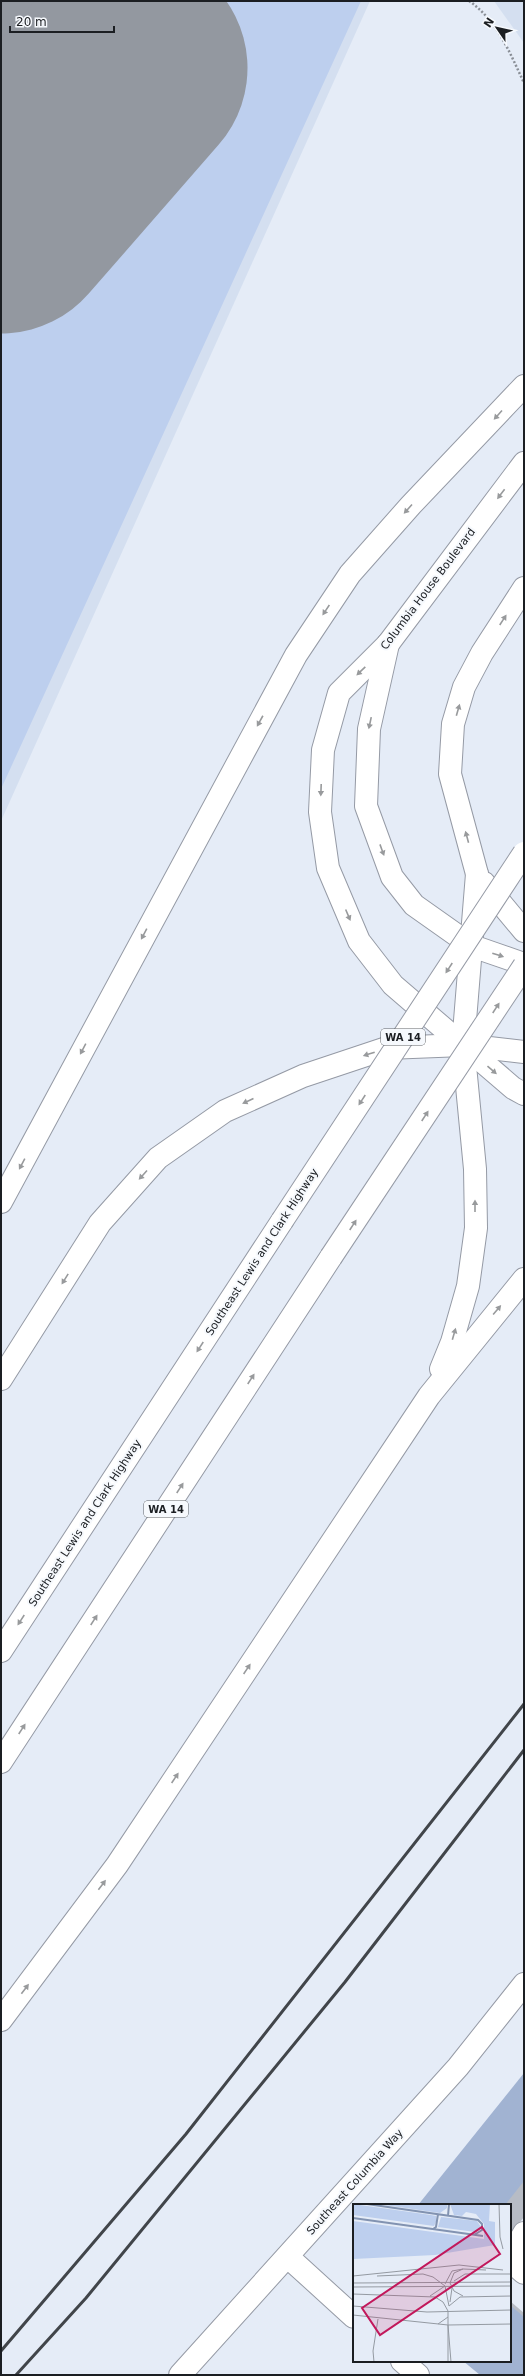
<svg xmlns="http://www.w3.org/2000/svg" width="525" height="2376" viewBox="0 0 525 2376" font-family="'DejaVu Sans',sans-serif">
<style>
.built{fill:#d4dff0}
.green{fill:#bdcfee}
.shadow{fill:#0003}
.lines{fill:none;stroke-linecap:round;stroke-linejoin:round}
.taxiway{stroke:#9398a0;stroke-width:93}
.runway{stroke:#9398a0;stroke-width:233}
.building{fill:#a1b3d2}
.minor-casing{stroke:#959aa5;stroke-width:24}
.major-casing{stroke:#959aa5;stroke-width:24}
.highway-casing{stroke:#959aa5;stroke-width:24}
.path{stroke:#8a8f97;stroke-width:2.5;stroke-dasharray:2 2;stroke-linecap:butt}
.minor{stroke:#fff;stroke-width:22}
.major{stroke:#fff;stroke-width:22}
.highway{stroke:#fff;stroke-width:22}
.rail{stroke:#41454a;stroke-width:3}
.highway-bridge-casing{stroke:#959aa5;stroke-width:24;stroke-linecap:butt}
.highway-bridge{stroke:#fff;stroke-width:22}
.oneway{fill:#989a9c}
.labels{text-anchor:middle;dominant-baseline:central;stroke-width:4;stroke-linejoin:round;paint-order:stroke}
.shield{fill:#f6f9fd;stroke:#5d6064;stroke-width:1}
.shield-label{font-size:10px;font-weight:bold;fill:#1b1e22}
.street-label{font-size:11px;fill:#1b1e22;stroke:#f6f9fd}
.inset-river{fill:none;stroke:#8293b1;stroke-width:2}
.inset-road{fill:none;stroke:#949aa2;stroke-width:1}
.view{fill:#c2185b;fill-opacity:0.15;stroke:#c2185b;stroke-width:2}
.inset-edge{fill:none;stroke:#1b1e22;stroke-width:2}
</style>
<rect width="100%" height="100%" fill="#e5ecf7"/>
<!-- built -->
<g class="built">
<polygon points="1,1 370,1 1,821"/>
<polygon points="494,1 524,1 524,43"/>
</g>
<!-- green -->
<g class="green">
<polygon points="61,1 361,1 1,789 1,289 183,88 94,16 88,22"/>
<polygon points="1,23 7,31 17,57 18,82 11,136 1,146"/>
</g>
<!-- shadow -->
<g class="shadow">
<polygon points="524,2074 524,2217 510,2235 510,2205 419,2205"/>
<polygon points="510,2301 524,2313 524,2375 482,2375 465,2361 510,2361"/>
</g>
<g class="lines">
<!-- taxiway -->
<path class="taxiway" d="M17,1C81,54 69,108 38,176"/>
<!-- runway -->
<polyline class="runway" points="1,217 131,68"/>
</g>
<!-- building -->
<g class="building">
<polygon points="524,2073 524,2181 505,2205 418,2205"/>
<polygon points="510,2305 524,2317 524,2375 480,2375 463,2361 510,2361"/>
</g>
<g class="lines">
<defs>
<g id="minor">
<polyline points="388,644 339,693 323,750 320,812 328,868 359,941 393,985 513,1088 524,1094"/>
<polyline points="484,883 524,931"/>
<polyline points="524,2233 511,2255 516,2266 524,2273"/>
<polyline points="288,2257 354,2317"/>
<polyline points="402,2361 418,2375"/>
<polyline points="180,2375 458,2067 524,1984"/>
</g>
<g id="major">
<polyline points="388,644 524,463"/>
<polyline points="477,874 450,774 453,724 464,687 482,653 524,588"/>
</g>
<g id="highway">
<polyline points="388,644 369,729 366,806 392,877 414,905 472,946 524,964"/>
<polyline points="1,1202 296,655 350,574 411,505 524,386"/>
<polyline points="441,1369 452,1342 468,1286 476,1228 475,1169 463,1045 477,874"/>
<polyline points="1,1379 100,1223 158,1158 225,1111 303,1076 387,1048 463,1045 524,1052"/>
<polyline points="1,1651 282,1221"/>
<polyline points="1,1762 331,1257"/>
<polyline points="1,2020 117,1865 429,1396 524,1279"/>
</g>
</defs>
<!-- minor casing -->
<use href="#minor" class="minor-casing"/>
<!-- major casing -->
<use href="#major" class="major-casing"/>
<!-- highway casing -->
<use href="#highway" class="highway-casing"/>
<!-- path -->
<path class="path" d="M469,1C497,20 510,53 524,83"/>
<!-- minor -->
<use href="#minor" class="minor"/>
<!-- major -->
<use href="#major" class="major"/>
<!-- highway -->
<use href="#highway" class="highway"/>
<!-- rail -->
<g class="rail">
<polyline points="1,2351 186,2134 524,1704"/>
<polyline points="16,2375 86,2298 345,1982 524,1750"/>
</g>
<defs>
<g id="highway-bridge">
<polyline points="282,1221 524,853"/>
<polyline points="331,1257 524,966"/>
</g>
</defs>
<!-- highway-bridge casing -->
<use href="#highway-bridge" class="highway-bridge-casing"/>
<!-- highway-bridge -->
<use href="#highway-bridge" class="highway-bridge"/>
</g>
<!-- one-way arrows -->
<defs><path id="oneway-solid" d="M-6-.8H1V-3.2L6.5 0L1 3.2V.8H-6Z"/></defs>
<g class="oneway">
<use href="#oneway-solid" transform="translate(498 415) rotate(132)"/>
<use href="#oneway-solid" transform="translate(501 494) rotate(127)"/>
<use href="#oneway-solid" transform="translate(408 509) rotate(132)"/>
<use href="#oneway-solid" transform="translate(326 610) rotate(124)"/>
<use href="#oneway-solid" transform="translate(503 620) rotate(-57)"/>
<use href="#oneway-solid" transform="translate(361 671) rotate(136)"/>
<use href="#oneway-solid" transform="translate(458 710) rotate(-74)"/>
<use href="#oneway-solid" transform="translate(260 721) rotate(119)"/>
<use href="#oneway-solid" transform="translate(370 723) rotate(102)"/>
<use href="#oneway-solid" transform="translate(321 790) rotate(92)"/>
<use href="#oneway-solid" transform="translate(467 837) rotate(-105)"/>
<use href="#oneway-solid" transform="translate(382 850) rotate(70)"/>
<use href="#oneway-solid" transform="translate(348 915) rotate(67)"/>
<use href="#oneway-solid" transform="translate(144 934) rotate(118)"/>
<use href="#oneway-solid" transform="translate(498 955) rotate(18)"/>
<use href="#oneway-solid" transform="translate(449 968) rotate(123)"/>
<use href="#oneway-solid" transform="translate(496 1008) rotate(-57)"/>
<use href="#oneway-solid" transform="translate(83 1049) rotate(118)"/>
<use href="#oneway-solid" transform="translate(369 1054) rotate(162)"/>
<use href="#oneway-solid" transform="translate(492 1070) rotate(41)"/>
<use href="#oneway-solid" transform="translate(362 1100) rotate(123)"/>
<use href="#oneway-solid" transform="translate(248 1101) rotate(156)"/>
<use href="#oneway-solid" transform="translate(425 1116) rotate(-57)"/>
<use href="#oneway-solid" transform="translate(22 1164) rotate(118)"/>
<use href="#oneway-solid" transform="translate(143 1175) rotate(132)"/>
<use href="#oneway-solid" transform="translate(475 1206) rotate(-90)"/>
<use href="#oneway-solid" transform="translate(353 1225) rotate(-57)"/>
<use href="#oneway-solid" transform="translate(65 1279) rotate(122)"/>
<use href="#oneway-solid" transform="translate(497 1310) rotate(-50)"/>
<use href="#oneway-solid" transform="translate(454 1334) rotate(-74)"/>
<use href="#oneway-solid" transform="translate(200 1347) rotate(123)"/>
<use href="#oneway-solid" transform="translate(251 1379) rotate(-57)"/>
<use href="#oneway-solid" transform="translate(180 1488) rotate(-57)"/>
<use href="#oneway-solid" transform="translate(21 1620) rotate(123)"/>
<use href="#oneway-solid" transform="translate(94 1620) rotate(-57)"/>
<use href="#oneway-solid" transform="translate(247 1669) rotate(-56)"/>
<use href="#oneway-solid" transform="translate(22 1729) rotate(-57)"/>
<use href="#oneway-solid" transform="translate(175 1778) rotate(-56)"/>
<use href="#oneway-solid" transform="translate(102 1885) rotate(-53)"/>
<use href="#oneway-solid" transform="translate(25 1989) rotate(-53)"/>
</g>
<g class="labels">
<!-- shield labels -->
<g class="shield">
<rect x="381" y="1029" width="44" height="16" rx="3"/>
<rect x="144" y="1501" width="44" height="16" rx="3"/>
</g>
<g class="shield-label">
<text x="403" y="1037">WA 14</text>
<text x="166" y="1509">WA 14</text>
</g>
<!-- street labels -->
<g class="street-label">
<text transform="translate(428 589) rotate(-53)">Columbia House Boulevard</text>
<text transform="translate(262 1252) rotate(-57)">Southeast Lewis and Clark Highway</text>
<text transform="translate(85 1523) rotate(-57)">Southeast Lewis and Clark Highway</text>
<text transform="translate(355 2182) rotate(-48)">Southeast Columbia Way</text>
</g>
</g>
<!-- overview -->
<g transform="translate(353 2204)">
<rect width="158" height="158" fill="#e5ecf7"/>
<path d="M0,0L78,11L83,12V18L81,22L0,11ZM25,0H94V4L87,9ZM97,0H137L136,17L142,18V41L82,51L0,55V17L131,35V20L123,10L113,8L109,12L101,11ZM88,13L124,17L128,23L122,28L85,23Z" fill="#bdcfee"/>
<path class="inset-river" d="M14,0L125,16L129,20V26L121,31M95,12L96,0M0,14L130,32M80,25L83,23L85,10"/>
<path class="inset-road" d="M146,0L147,33L150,45M110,65L133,66M110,65L101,69L97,79L101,87L110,92M0,72L106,61L150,66M24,72L70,70L80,73L92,82L96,102M101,77L112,70H158M0,79L158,78M92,80L99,67L110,65M0,83L158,82M0,90L82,93L90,98L95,107M77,92L92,82M97,98L99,84M0,102L74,108L158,106M96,102L107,93L158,92M95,107V158M0,111L95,121L158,120M85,120L95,113M95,121L98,158M21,158L20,147L25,115"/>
<path class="view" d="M129,23L147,50L27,131L9,104Z"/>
<rect width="158" height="158" class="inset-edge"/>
</g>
<!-- border -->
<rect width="525" height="2376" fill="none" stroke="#1b1e22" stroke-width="4"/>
<!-- north arrow -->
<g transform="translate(497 28) rotate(304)" stroke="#f6f9fd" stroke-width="3" paint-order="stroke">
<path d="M0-3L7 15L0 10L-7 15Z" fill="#1b1e22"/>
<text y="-6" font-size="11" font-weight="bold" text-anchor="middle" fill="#1b1e22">N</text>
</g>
<!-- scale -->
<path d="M10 26v6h104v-6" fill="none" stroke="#1b1e22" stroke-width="2"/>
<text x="16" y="26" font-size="12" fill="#1b1e22" stroke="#f6f9fd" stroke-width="3" paint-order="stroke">20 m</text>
</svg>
